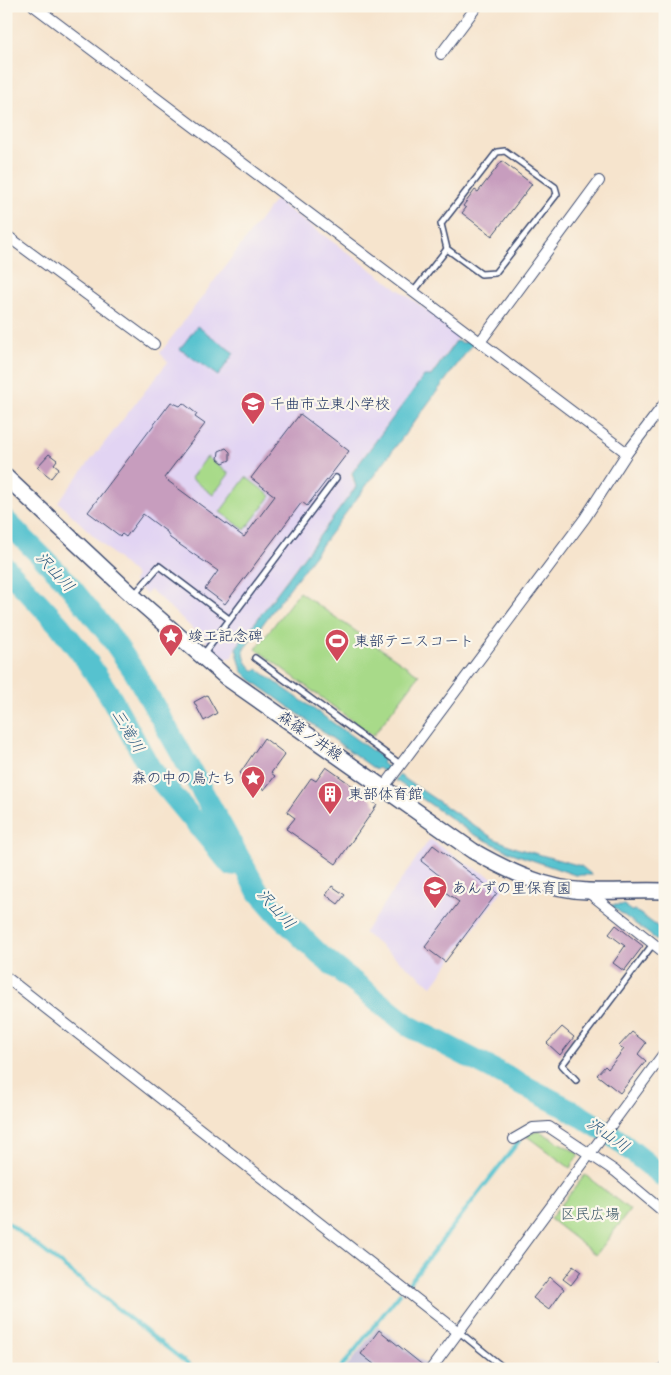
<svg xmlns="http://www.w3.org/2000/svg" width="671" height="1375" viewBox="0 0 671 1375" font-family="Pangolin,'Klee One',sans-serif">
<style>
.built{fill:#e2d4f3}
.industrial{fill:#c5c0da}
.green{fill:#a8da89;stroke:#628474}
.water{fill:#56c2cf;stroke:#387896}
.lines{fill:none;stroke-linecap:round;stroke-linejoin:round}
.stream{stroke:#56c2cf;stroke-width:4}
.river{stroke:#56c2cf;stroke-width:22}
.building{fill:#c79dbe}
.lane-casing{stroke:#3c4a6f;stroke-width:8}
.street-casing{stroke:#3c4a6f;stroke-width:12}
.secondary-casing{stroke:#3c4a6f;stroke-width:18}
.lane{stroke:#fff;stroke-width:5}
.street{stroke:#fff;stroke-width:10}
.secondary{stroke:#fff;stroke-width:15}
.labels{text-anchor:middle;dominant-baseline:central;stroke-width:4.5;stroke-linejoin:round;paint-order:stroke}
.poi-label{font-size:15px;fill:#1b2f5e;stroke:#fbf7ec;text-anchor:start}
.street-label{font-size:15px;fill:#1b2f5e;stroke:#fbf7ec}
.park-label{font-size:15px;fill:#3e5a69;stroke:#fbf7ec}
.water-label{font-size:16px;font-style:italic;fill:#2d5b80;stroke:#fbf7ec}
</style>
<rect width="100%" height="100%" fill="#fbf7ec"/>
<filter id="ink" filterUnits="userSpaceOnUse"><feTurbulence type="fractalNoise" baseFrequency=".02" numOctaves="2"/><feDisplacementMap in="SourceGraphic" scale="10" xChannelSelector="R" yChannelSelector="G"/><feConvolveMatrix kernelMatrix="1 2 1 2 8 2 1 2 1" color-interpolation-filters="sRGB"/></filter>
<filter id="wash" filterUnits="userSpaceOnUse"><feTurbulence type="fractalNoise" baseFrequency=".0096" numOctaves="4" result="noise"/><feDisplacementMap in="SourceGraphic" scale="20" xChannelSelector="R" yChannelSelector="G"/><feGaussianBlur stdDeviation="1.12" result="paint"/><feColorMatrix in="noise" values="0 0 0 0 0 0 0 0 0 0 0 0 0 0 0 0 0 1.4 0 .05"/><feComposite in="paint" operator="in"/></filter>
<g filter="url(#wash)">
<rect width="100%" height="100%" fill="#f6e4cd"/>
<!-- built -->
<g class="built">
<polygon points="275,200 460,334 430,376 424,376 350,474 355,487 235,648 232,657 225,659 151,590 146,594 133,581 136,576 58,502 168,362 160,353"/>
<polygon points="430,839 463,862 506,885 432,986 364,933"/>
</g>
<!-- industrial -->
<polygon class="industrial" points="378,1326 427,1365 424,1369 345,1369"/>
<!-- green -->
<g class="green">
<polygon points="207,457 229,474 213,495 191,478"/>
<polygon points="246,477 271,496 245,530 220,512"/>
<polygon points="299,592 419,675 373,736 256,649"/>
<polygon points="539,1131 579,1154 570,1168 525,1135"/>
<polygon points="585,1175 630,1210 596,1255 550,1219"/>
</g>
<!-- water -->
<g class="water">
<polygon points="197,326 234,353 218,376 180,349"/>
<path d="M468,338L474,342L244,649C243,658 248,666 255,671L257,669L384,759L382,763L391,770L388,775L378,768L376,770L250,679L242,671L236,648L356,487L352,473L424,376H431L456,341L465,343Z"/>
<polygon points="399,775 493,838 516,848 581,866 592,875 575,875 512,853 473,834 395,780"/>
<polygon points="610,905 624,905 631,911 635,910 665,932 665,946"/>
</g>
<g class="lines">
<!-- stream -->
<g class="stream">
<polyline points="6,1221 194,1369"/>
<polyline points="409,1283 519,1141"/>
<polyline points="340,1369 400,1293"/>
</g>
<!-- river -->
<g class="river">
<polyline points="6,521 64,579 110,636 134,671 177,746 257,890 278,914 320,955 409,1026 569,1109 613,1136 665,1178"/>
<polyline points="6,568 59,625 84,657 109,694 150,768 231,865"/>
</g>
</g>
<g id="blocks">
<!-- building -->
<g class="building">
<polygon points="502,161 532,184 492,236 462,213 466,208 463,206 475,190 478,192"/>
<polygon points="171,402 180,406 183,403 197,414 195,417 205,424 164,478 244,537 275,496 251,478 300,414 349,451 307,506 302,502 225,604 205,589 218,571 170,538 167,532 143,514 126,537 122,534 120,536 88,512"/>
<polygon points="226,448 230,452 230,460 223,463 218,459 219,451"/>
<polygon points="49,454 57,460 54,464 59,468 51,478 37,467"/>
<polygon points="207,695 217,713 204,721 194,702"/>
<polygon points="264,738 285,754 271,773 275,776 264,790 259,786 257,789 242,778 243,776 240,773"/>
<polygon points="326,767 374,801 373,802 377,805 336,864 286,829 295,818 287,812 311,778 316,781"/>
<polygon points="433,845 497,893 445,962 425,947 459,902 434,884 440,876 421,861"/>
<polygon points="332,886 345,895 338,904 326,895"/>
<polygon points="616,925 643,946 624,971 613,963 625,946 609,934"/>
<polygon points="562,1027 574,1037 560,1055 547,1043"/>
<polygon points="632,1032 646,1043 638,1054 646,1061 620,1093 597,1075 605,1066 608,1069 624,1049 619,1046"/>
<polygon points="573,1266 581,1272 571,1285 563,1279"/>
<polygon points="550,1277 564,1289 549,1310 533,1298"/>
<polygon points="379,1330 425,1367 424,1369 380,1369 361,1354"/>
</g>
</g>
</g>
<g filter="url(#ink)">
<use href="#blocks" fill-opacity="0" stroke="#3c4a6f" stroke-width="1"/>
<g class="lines">
<defs>
<g id="lane">
<polygon points="505,151 555,187 557,194 495,273 481,274 447,249 441,224 497,152"/>
<polyline points="414,291 447,249"/>
<polyline points="134,595 159,566 229,619"/>
<polyline points="203,655 336,478"/>
<polyline points="255,658 400,764"/>
<polyline points="576,1080 562,1065 653,944"/>
<polyline points="458,1331 505,1369"/>
<polyline points="660,1369 665,1363"/>
</g>
<g id="street">
<polyline points="34,6 627,453"/>
<polyline points="441,54 477,6"/>
<polyline points="6,235 154,344"/>
<polyline points="480,342 599,181"/>
<polyline points="384,787 585,518 627,453 665,403"/>
<polyline points="587,891 665,953"/>
<polyline points="6,977 457,1331"/>
<polyline points="514,1139 533,1128 549,1127 615,1171 665,1213"/>
<polyline points="431,1369 665,1052"/>
</g>
<path id="secondary" d="M6,477L133,596L227,678L473,851C508,871 547,890 588,891C613,892 639,890 665,891"/>
</defs>
<!-- lane casing -->
<use href="#lane" class="lane-casing"/>
<!-- street casing -->
<use href="#street" class="street-casing"/>
<!-- secondary casing -->
<use href="#secondary" class="secondary-casing"/>
<!-- lane -->
<use href="#lane" class="lane"/>
<!-- street -->
<use href="#street" class="street"/>
<!-- secondary -->
<use href="#secondary" class="secondary"/>
</g>
</g>
<!-- icons -->
<defs>
<symbol id="school-pin" viewBox="-11 -11 22 30"><path d="M0 17L-7.5 6A9.5 9.5 0 1 1 7.5 6Z" fill="#d1495b" stroke="#fbf7ec"/><path d="M0-5L7-2L0 1L-7-2ZM-4 1L0 2.5L4 1V4Q0 6-4 4Z" fill="#fff"/></symbol>
<symbol id="sight-pin" viewBox="-11 -11 22 30"><path d="M0 17L-7.5 6A9.5 9.5 0 1 1 7.5 6Z" fill="#d1495b" stroke="#fbf7ec"/><path d="M0-6L1.8-2.2L6-1.7L2.9 1.2L3.7 5.4L0 3.3L-3.7 5.4L-2.9 1.2L-6-1.7L-1.8-2.2Z" fill="#fff"/></symbol>
<symbol id="stadium-pin" viewBox="-11 -11 22 30"><path d="M0 17L-7.5 6A9.5 9.5 0 1 1 7.5 6Z" fill="#d1495b" stroke="#fbf7ec"/><path d="M0-5a6.5 5 0 1 0 0 10a6.5 5 0 1 0 0-10ZM-3.5-1.8h7v3.6h-7Z" fill="#fff"/></symbol>
<symbol id="building-pin" viewBox="-11 -11 22 30"><path d="M0 17L-7.5 6A9.5 9.5 0 1 1 7.5 6Z" fill="#d1495b" stroke="#fbf7ec"/><path d="M-4-6H4V6H1V3H-1V6H-4ZM-2.5-4.3h1.7v1.8h-1.7ZM.8-4.3h1.7v1.8H.8ZM-2.5-1h1.7V.8h-1.7ZM.8-1h1.7V.8H.8Z" fill="#fff"/></symbol>
</defs>
<g fill-rule="evenodd">
<use href="#school-pin" x="239" y="390" width="28" height="38"/>
<use href="#sight-pin" x="157" y="622" width="28" height="38"/>
<use href="#stadium-pin" x="323" y="627" width="28" height="38"/>
<use href="#sight-pin" x="239" y="764" width="28" height="38"/>
<use href="#building-pin" x="316" y="780" width="28" height="38"/>
<use href="#school-pin" x="421" y="874" width="28" height="38"/>
</g>
<g class="labels">
<!-- poi labels -->
<g class="poi-label">
<text x="270" y="404">千曲市立東小学校</text>
<text x="188" y="636">竣工記念碑</text>
<text x="354" y="641">東部テニスコート</text>
<text x="236" y="778" text-anchor="end">森の中の鳥たち</text>
<text x="348" y="794">東部体育館</text>
<text x="452" y="888">あんずの里保育園</text>
</g>
<!-- street labels -->
<g class="street-label">
<text transform="translate(310 736) rotate(35)">森篠ノ井線</text>
</g>
<!-- park labels -->
<g class="park-label">
<text x="590" y="1214">区民広場</text>
</g>
<!-- water labels -->
<g class="water-label">
<text transform="translate(55 572) rotate(47)">沢山川</text>
<text transform="translate(128 731) rotate(59)">三滝川</text>
<text transform="translate(276 909) rotate(48)">沢山川</text>
<text transform="translate(608 1135) rotate(35)">沢山川</text>
</g>
</g>
<!-- margin -->
<rect width="671" height="1375" fill="none" stroke="#fbf7ec" stroke-width="25"/>
</svg>
